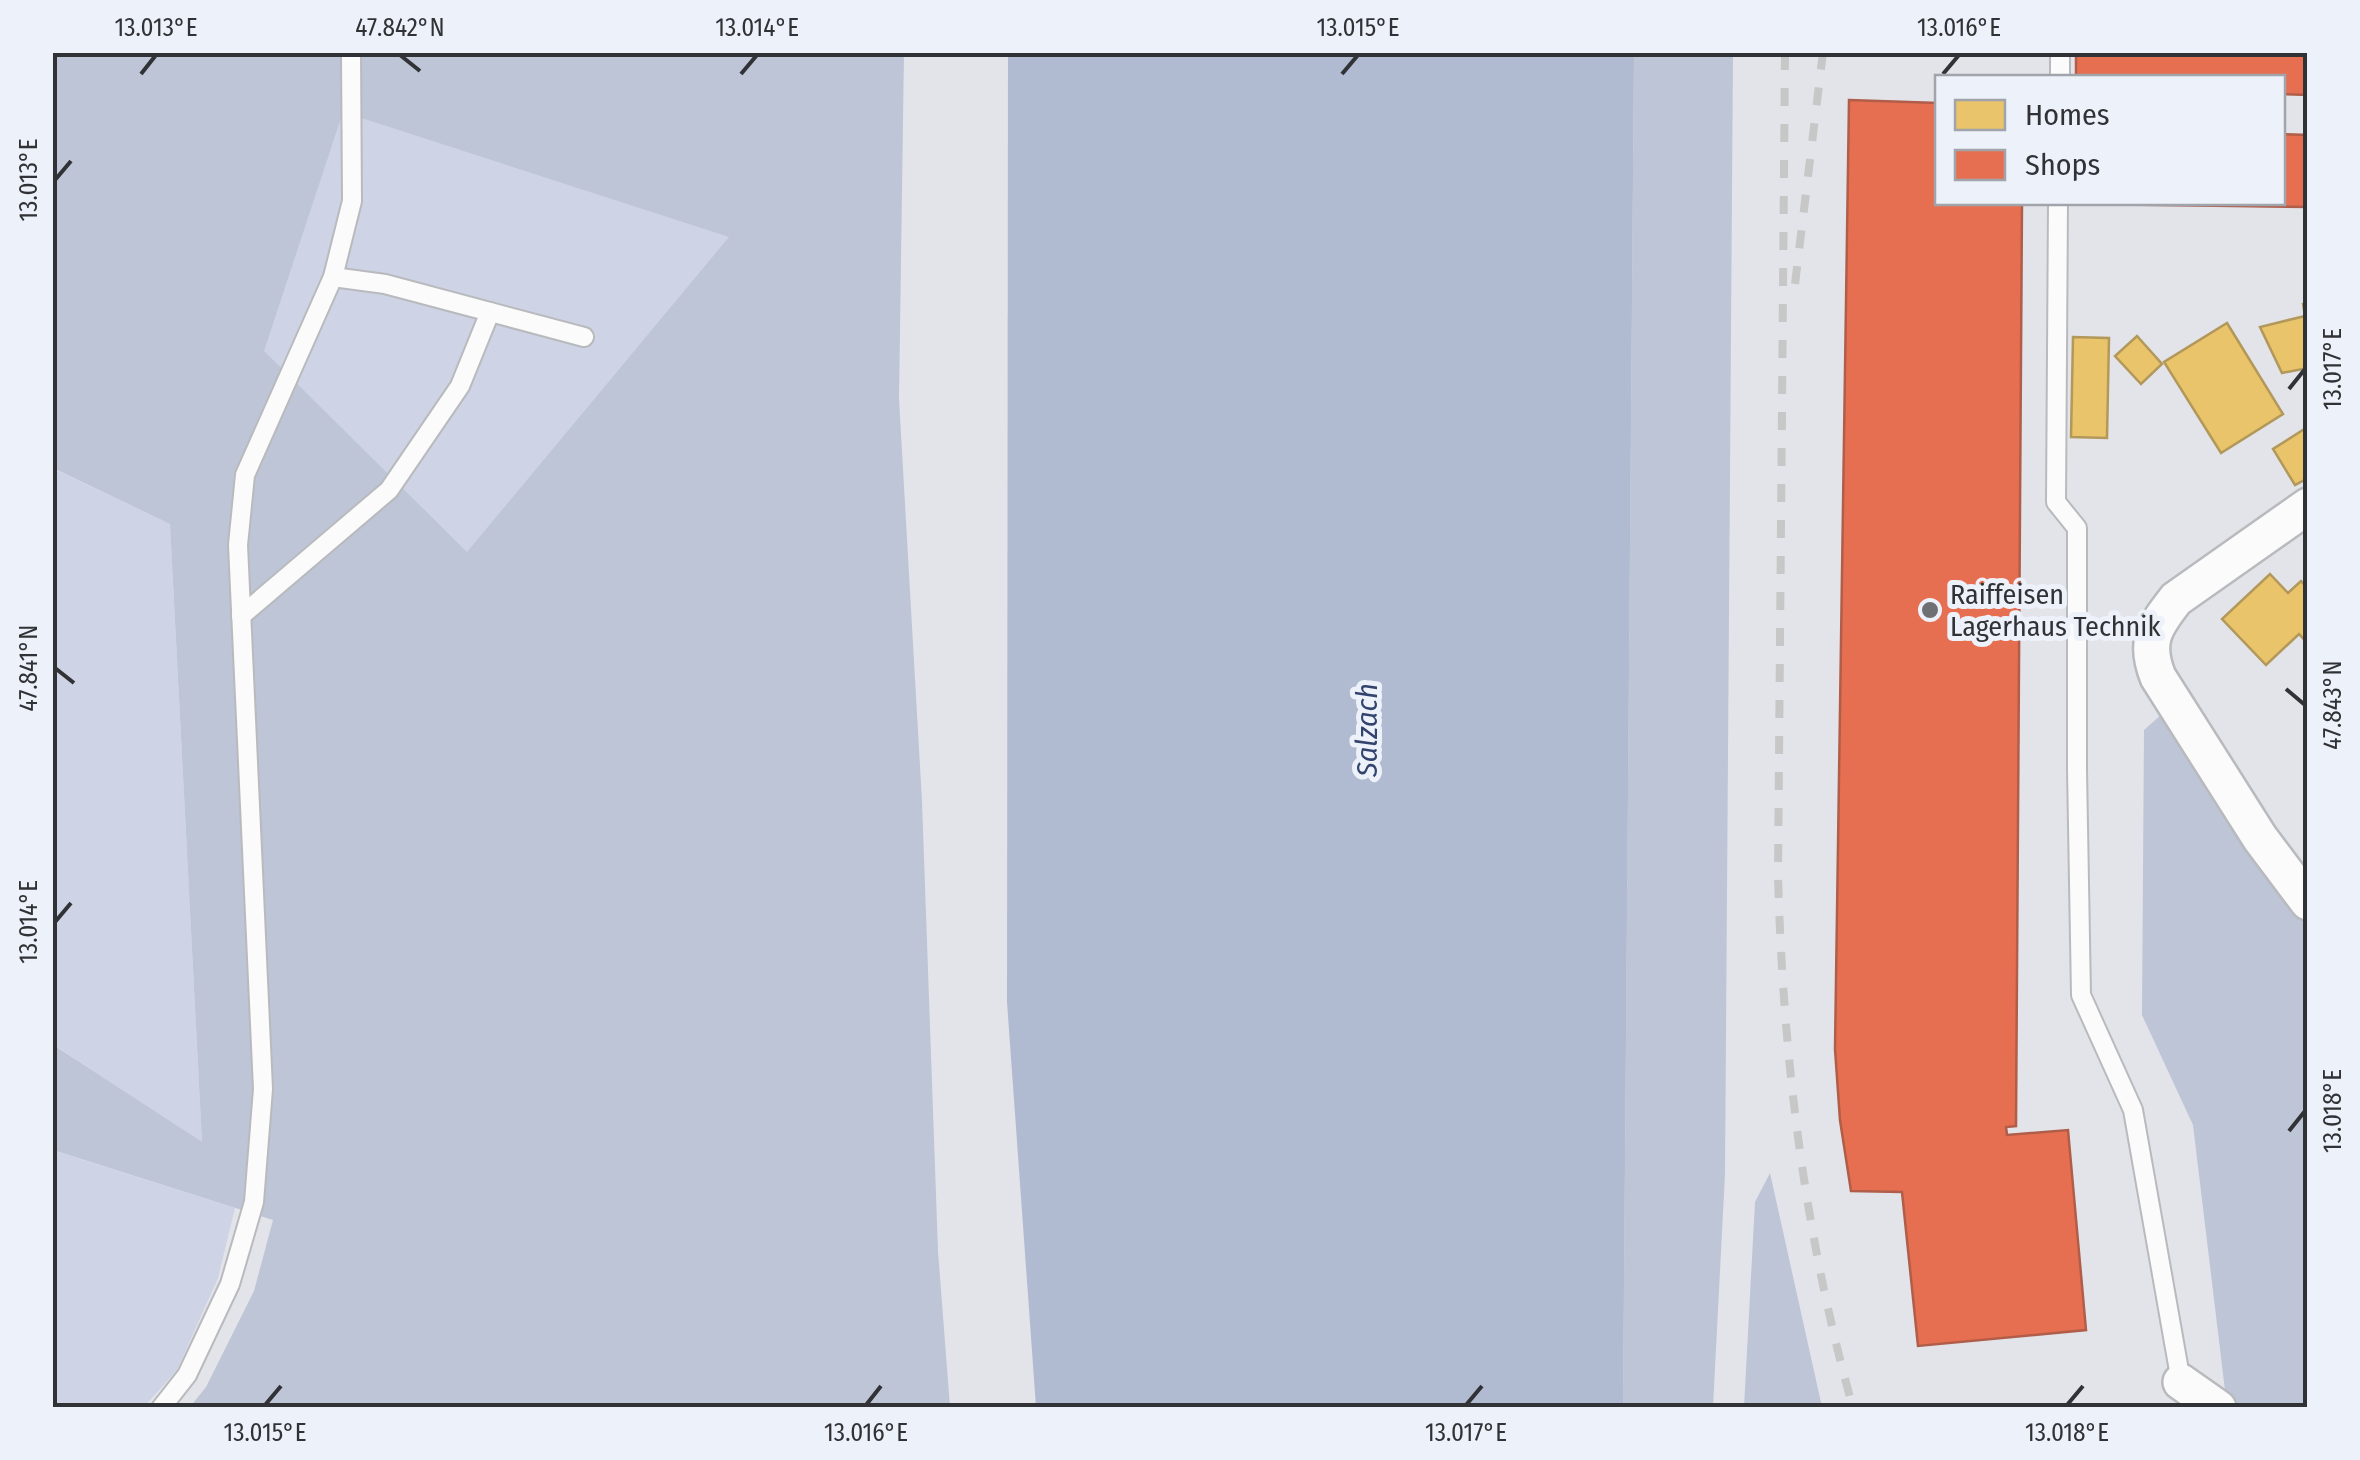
<svg xmlns="http://www.w3.org/2000/svg" width="2360" height="1460" viewBox="0 0 2360 1460" font-family="'Fira Sans Condensed',sans-serif">
<style>
.green{fill:#ced4e5}
.forest{fill:#bdc5d7;fill-rule:evenodd}
.water{fill:#b0bad0}
.homes{fill:#e9c46a;stroke:#b2985a;stroke-width:2.5}
.shops{fill:#e76f51;stroke:#b05d49;stroke-width:2.5}
.lines{fill:none;stroke-linecap:round;stroke-linejoin:round}
.lane-casing{stroke:#b9babd;stroke-width:22}
.street-casing{stroke:#b9babd;stroke-width:40}
.lane{stroke:#fbfbfc;stroke-width:18}
.street{stroke:#fbfbfc;stroke-width:35}
.rail{stroke:#c7c7c8;stroke-width:8;stroke-dasharray:18 18;stroke-linecap:butt}
.ticks{fill:none;stroke:#303235;stroke-width:4}
.poi-dot{fill:#6f7074;stroke:#edf1f9;stroke-width:4}
.labels{text-anchor:middle;dominant-baseline:central;stroke-width:10;stroke-linejoin:round;paint-order:stroke}
.poi-label{font-size:28px;fill:#303235;stroke:#edf1f9;text-anchor:start}
.water-label{font-size:30px;font-style:italic;fill:#32436e;stroke:#edf1f9}
.neatline{fill:none;stroke:#303235;stroke-width:4}
.ticks-label{font-size:25px;text-anchor:middle;fill:#303235}
</style>
<rect width="100%" height="100%" fill="#e3e4e9"/>
<!-- green -->
<g class="green">
<polygon points="343,111 730,237 467,553 263,351"/>
<polygon points="52,468 170,524 202,1143 53,1044"/>
<polygon points="52,1150 235,1208 218,1278 177,1370 144,1407 53,1407"/>
</g>
<!-- forest -->
<g class="forest">
<path d="M53,53H904L899,399L922,801L938,1251L950,1407H190L206,1387L254,1291L273,1220L53,1150L52,1044L202,1142L170,524L53,468ZM343,112L729,237L467,552L264,351Z"/>
<polygon points="1634,53 1733,53 1725,1174 1713,1407 1623,1408"/>
<polygon points="2162,714 2240,841 2281,882 2307,921 2307,1407 2227,1407 2193,1125 2142,1015 2144,730"/>
<polygon points="1770,1173 1822,1407 1744,1407 1755,1202"/>
</g>
<!-- water -->
<polygon class="water" points="1008,53 1634,53 1623,1407 1036,1407 1007,1002"/>
<!-- homes -->
<g class="homes">
<polygon points="2308,303 2308,368 2282,373 2260,327 2305,316 2303,304"/>
<polygon points="2227,323 2283,414 2221,453 2164,362"/>
<polygon points="2137,336 2162,364 2141,384 2115,356"/>
<polygon points="2073,337 2109,338 2107,438 2071,437"/>
<polygon points="2306,428 2308,478 2295,485 2273,449"/>
<polygon points="2270,574 2288,593 2301,581 2308,588 2308,644 2299,634 2266,665 2222,619"/>
</g>
<!-- shops -->
<g class="shops">
<polygon points="2076,52 2308,52 2308,95 2282,94 2282,78 2076,78"/>
<polygon points="1849,100 1938,103 1938,202 2022,202 2016,1126 2006,1127 2007,1135 2068,1130 2086,1330 1918,1346 1902,1192 1851,1191 1840,1120 1835,1049"/>
<polygon points="2282,134 2308,135 2308,207 2085,204 2282,202"/>
</g>
<g class="lines">
<defs>
<g id="lane">
<polyline points="2060,78 2060,52"/>
<polyline points="2058,202 2056,502 2077,528 2077,769 2081,995 2133,1110 2181,1382"/>
<polyline points="333,277 385,284 584,337"/>
<polyline points="241,616 389,490 460,386 490,312"/>
<polyline points="161,1408 187,1375 230,1284 254,1202 263,1089 238,545 245,475 333,277 352,201 351,52"/>
</g>
<g id="street">
<path d="M2308,506L2176,599C2154,627 2144,642 2158,677L2260,838L2308,902"/>
<polyline points="2181,1382 2218,1408"/>
</g>
</defs>
<!-- lane casing -->
<use href="#lane" class="lane-casing"/>
<!-- street casing -->
<use href="#street" class="street-casing"/>
<!-- lane -->
<use href="#lane" class="lane"/>
<!-- street -->
<use href="#street" class="street"/>
<!-- rail -->
<g class="rail">
<path d="M1785,52L1778,876C1783,1056 1804,1234 1853,1408"/>
<polyline points="1795,284 1823,52"/>
</g>
</g>
<!-- ticks -->
<path class="ticks" d="M400,55L420,71M141,74L156,55M741,74L757,55M1342,74L1358,55M1943,74L1959,55M55,180L71,161M2289,389L2305,369M55,668L74,683M2286,689L2305,705M55,922L71,903M2289,1131L2305,1111M265,1405L281,1386M866,1405L881,1386M1466,1405L1482,1386M2067,1405L2083,1386"/>
<!-- markers -->
<circle class="poi-dot" cx="1930" cy="610" r="10"/>
<g class="labels">
<!-- poi labels -->
<g class="poi-label">
<text x="1950" y="594">Raiffeisen<tspan x="1950" dy="32">Lagerhaus Technik</tspan></text>
</g>
<!-- water labels -->
<g class="water-label">
<text transform="translate(1367 730) rotate(-90)">Salzach</text>
</g>
</g>
<!-- border -->
<rect width="2360" height="1460" fill="none" stroke="#edf1f9" stroke-width="110"/>
<!-- legend -->
<rect x="1935" y="75" width="350" height="130" fill="#edf1f9" stroke="#a1a5ab" stroke-width="2.5"/>
<rect x="1955" y="100" width="50" height="30" fill="#e9c46a" stroke="#a1a5ab" stroke-width="2.5"/>
<text x="2025" y="125" font-size="30" fill="#303235">Homes</text>
<rect x="1955" y="150" width="50" height="30" fill="#e76f51" stroke="#a1a5ab" stroke-width="2.5"/>
<text x="2025" y="175" font-size="30" fill="#303235">Shops</text>
<rect x="55" y="55" width="2250" height="1350" class="neatline"/>
<g class="ticks-label">
<text x="156" y="36">13.013°E</text>
<text x="400" y="36">47.842°N</text>
<text x="757" y="36">13.014°E</text>
<text x="1358" y="36">13.015°E</text>
<text x="1959" y="36">13.016°E</text>
<text transform="translate(28 180) rotate(-90)" y="9">13.013°E</text>
<text transform="translate(2332 369) rotate(-90)" y="9">13.017°E</text>
<text transform="translate(28 668) rotate(-90)" y="9">47.841°N</text>
<text transform="translate(2332 705) rotate(-90)" y="9">47.843°N</text>
<text transform="translate(28 922) rotate(-90)" y="9">13.014°E</text>
<text transform="translate(2332 1111) rotate(-90)" y="9">13.018°E</text>
<text x="265" y="1441">13.015°E</text>
<text x="866" y="1441">13.016°E</text>
<text x="1466" y="1441">13.017°E</text>
<text x="2067" y="1441">13.018°E</text>
</g>
</svg>
